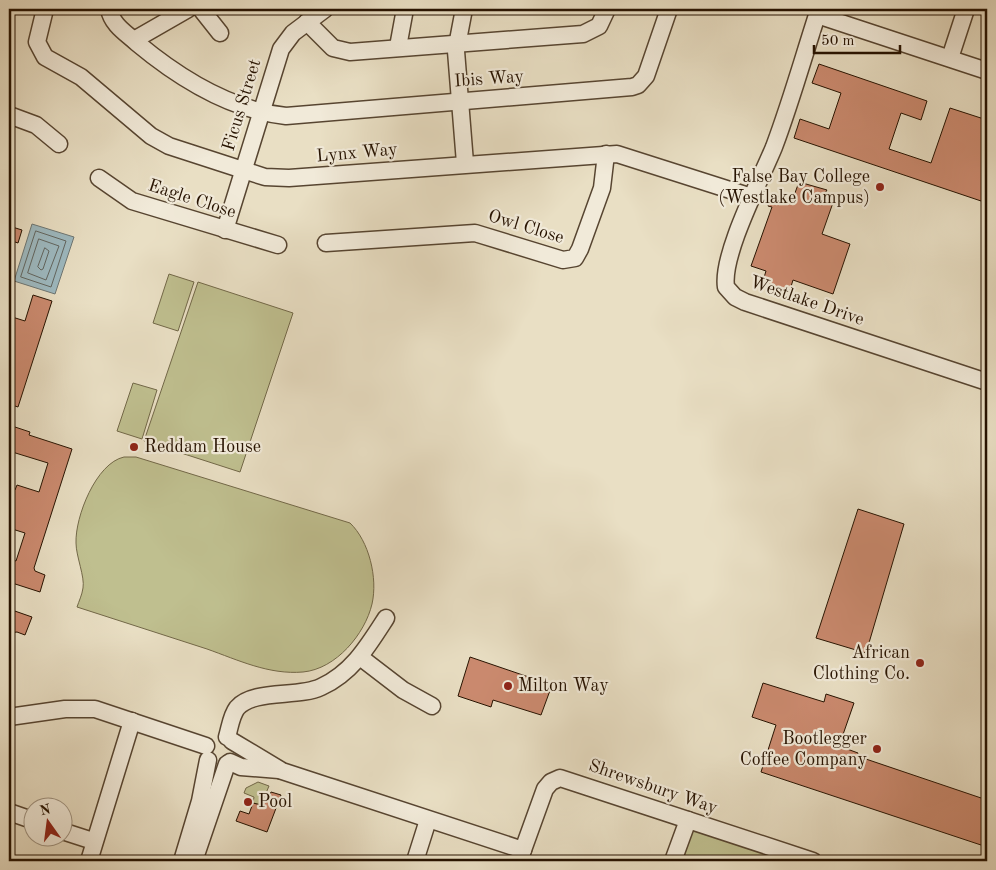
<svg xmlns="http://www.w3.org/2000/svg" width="996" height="870" viewBox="0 0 996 870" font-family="'Old Standard TT',serif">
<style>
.green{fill:#bfbf8f;stroke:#726848}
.water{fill:#9db9c0;stroke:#6d7673}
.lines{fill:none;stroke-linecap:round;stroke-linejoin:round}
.shore{stroke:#626660;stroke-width:1}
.building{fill:#cb8a6f;stroke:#261200}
.minor-casing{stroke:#574531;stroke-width:19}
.minor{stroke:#f1ead9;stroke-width:16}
.poi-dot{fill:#8f2418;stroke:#f1ead9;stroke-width:2}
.labels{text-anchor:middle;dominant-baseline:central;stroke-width:4.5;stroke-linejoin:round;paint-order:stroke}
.street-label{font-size:18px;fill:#261200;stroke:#f1ead9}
.poi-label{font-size:18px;fill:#261200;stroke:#f1ead9;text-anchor:end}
</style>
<rect width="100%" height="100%" fill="#e9dfc4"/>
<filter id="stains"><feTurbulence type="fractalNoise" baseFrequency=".004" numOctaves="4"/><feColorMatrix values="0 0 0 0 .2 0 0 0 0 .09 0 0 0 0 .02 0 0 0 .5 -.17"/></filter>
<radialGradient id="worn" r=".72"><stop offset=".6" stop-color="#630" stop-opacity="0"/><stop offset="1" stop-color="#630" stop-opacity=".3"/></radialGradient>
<!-- green -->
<g class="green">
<polygon points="169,274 194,282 178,331 153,323"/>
<polygon points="198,282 293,313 240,472 144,441"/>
<polygon points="133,383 157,390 142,439 117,431"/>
<path d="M124,457H136L350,523C369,541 378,578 372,604C365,634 336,669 303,672C269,675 238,660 207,649C164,635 120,621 77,607C79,601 82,595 83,588C85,577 76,556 76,543C75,517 96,463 124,457Z"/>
<polygon points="258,782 269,786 261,805 253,803 254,797 244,793 246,788"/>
<polygon points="688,820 813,861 673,861"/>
</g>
<!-- water -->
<polygon class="water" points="32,224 74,237 55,294 14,281"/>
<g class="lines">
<!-- shore -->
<g class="shore">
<polygon points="36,231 66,241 51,287 21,277"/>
<polygon points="39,239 59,246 46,280 28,273"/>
<polygon points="45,248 49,251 43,269 41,270 38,267"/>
</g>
</g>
<!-- building -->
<g class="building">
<polygon points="819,64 927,101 921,120 901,113 889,149 931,163 950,108 987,120 987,203 794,138 800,119 829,129 841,93 812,83"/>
<polygon points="799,182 827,190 825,193 835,197 822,234 850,244 833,294 793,280 789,293 762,284 766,271 751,266 772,207 768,206 772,194 792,201"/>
<polygon points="9,226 22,230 18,243 9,240"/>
<polygon points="33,295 52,301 18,407 9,404 9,316 25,321"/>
<polygon points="9,425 30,432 29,435 72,449 34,568 35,571 45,575 40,592 9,582 9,559 16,561 25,533 9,528 9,495 11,489 15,490 17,485 39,492 48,463 9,451"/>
<polygon points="858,509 904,524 866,653 816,638"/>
<polygon points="9,609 32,617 25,635 17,632 9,633"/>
<polygon points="470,657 552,685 541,715 493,700 491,707 458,696"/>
<polygon points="763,683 824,702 826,694 854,703 839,746 858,753 857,756 987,800 987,847 761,772 776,725 752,717"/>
<polygon points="271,792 281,795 267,832 236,821 240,811 249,814 253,803 261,805 262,800 267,802"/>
</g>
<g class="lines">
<defs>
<g id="minor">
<polyline points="45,9 37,42 45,57 81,77 151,136 169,146 243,170 265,177 289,178 617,154 752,197"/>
<path d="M109,9C112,25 126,33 137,43C179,78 230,110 286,116L632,87L638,85L646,76L669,9"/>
<polyline points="201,9 220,33"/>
<polyline points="464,9 456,51 465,163"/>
<path d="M819,9C804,55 791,102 774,147C761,179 721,255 726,287L735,297L745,302L987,382"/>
<polyline points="817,15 987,71"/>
<polyline points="307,22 333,48 350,52 583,34 599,26 607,9"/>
<polyline points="134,40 188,9"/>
<polyline points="398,47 405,9"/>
<polyline points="950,58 966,9"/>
<polyline points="9,115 36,125 59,144"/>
<polyline points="99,178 132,201 278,245"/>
<polyline points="225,230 281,49 293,33 325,9"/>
<polyline points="326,243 475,233 563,260 575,258 580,249 602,188 606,154"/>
<polyline points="360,657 403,690 432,706"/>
<polyline points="9,717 65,709 95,709 206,746"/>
<path d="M227,737C230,727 231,716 237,708C253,689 298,698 321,687C352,673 368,646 386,618"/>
<polyline points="232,741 282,771 523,850"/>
<polyline points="230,762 241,767 279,770"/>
<polyline points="9,812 32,820"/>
<polyline points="62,831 93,841"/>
<polyline points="89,861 132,721"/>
<polyline points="182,861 200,801 208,760"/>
<polyline points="194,861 227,764"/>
<polyline points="415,861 428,820"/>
<polyline points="519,861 545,789 551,782 560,778 813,861"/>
<polyline points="673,861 688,820"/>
</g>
</defs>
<!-- minor casing -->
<use href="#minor" class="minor-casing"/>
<!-- minor -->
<use href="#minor" class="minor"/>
</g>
<!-- markers -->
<g class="poi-dot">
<circle cx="880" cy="187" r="5"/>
<circle cx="134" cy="447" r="5"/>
<circle cx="920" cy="663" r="5"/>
<circle cx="508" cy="686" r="5"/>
<circle cx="877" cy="749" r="5"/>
<circle cx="248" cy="802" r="5"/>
</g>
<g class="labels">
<!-- street labels -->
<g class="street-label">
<text transform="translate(489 79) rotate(-4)">Ibis Way</text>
<text transform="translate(242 105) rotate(-73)">Ficus Street</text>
<text transform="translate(357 153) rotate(-5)">Lynx Way</text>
<text transform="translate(192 199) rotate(18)">Eagle Close</text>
<text transform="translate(526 227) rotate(17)">Owl Close</text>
<text transform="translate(807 301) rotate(19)">Westlake Drive</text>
<text transform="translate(653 787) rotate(19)">Shrewsbury Way</text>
</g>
<!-- poi labels -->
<g class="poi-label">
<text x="870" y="177">False Bay College<tspan x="870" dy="21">(Westlake Campus)</tspan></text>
<text x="144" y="447" text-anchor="start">Reddam House</text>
<text x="910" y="653">African<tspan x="910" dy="21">Clothing Co.</tspan></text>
<text x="518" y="686" text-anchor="start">Milton Way</text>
<text x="867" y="739">Bootlegger<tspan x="867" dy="21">Coffee Company</tspan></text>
<text x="258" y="802" text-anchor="start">Pool</text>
</g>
</g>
<!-- margin -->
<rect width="996" height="870" fill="none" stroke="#e9dfc4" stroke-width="30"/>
<rect x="10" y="10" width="976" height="850" fill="none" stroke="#261200" stroke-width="2.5"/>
<rect x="15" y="15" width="966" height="840" fill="none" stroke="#261200"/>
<!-- north arrow -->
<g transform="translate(48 822) rotate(346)"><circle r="24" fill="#f1ead9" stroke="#a09482"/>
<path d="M0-4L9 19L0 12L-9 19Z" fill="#8f2418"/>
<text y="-8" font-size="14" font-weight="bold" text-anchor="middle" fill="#261200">N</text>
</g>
<!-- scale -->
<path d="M814 45v8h86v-8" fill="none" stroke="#261200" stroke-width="2.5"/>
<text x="821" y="45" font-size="15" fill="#261200" stroke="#f1ead9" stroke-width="4" paint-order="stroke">50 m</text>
<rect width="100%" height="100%" filter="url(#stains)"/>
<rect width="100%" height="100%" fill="url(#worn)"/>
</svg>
